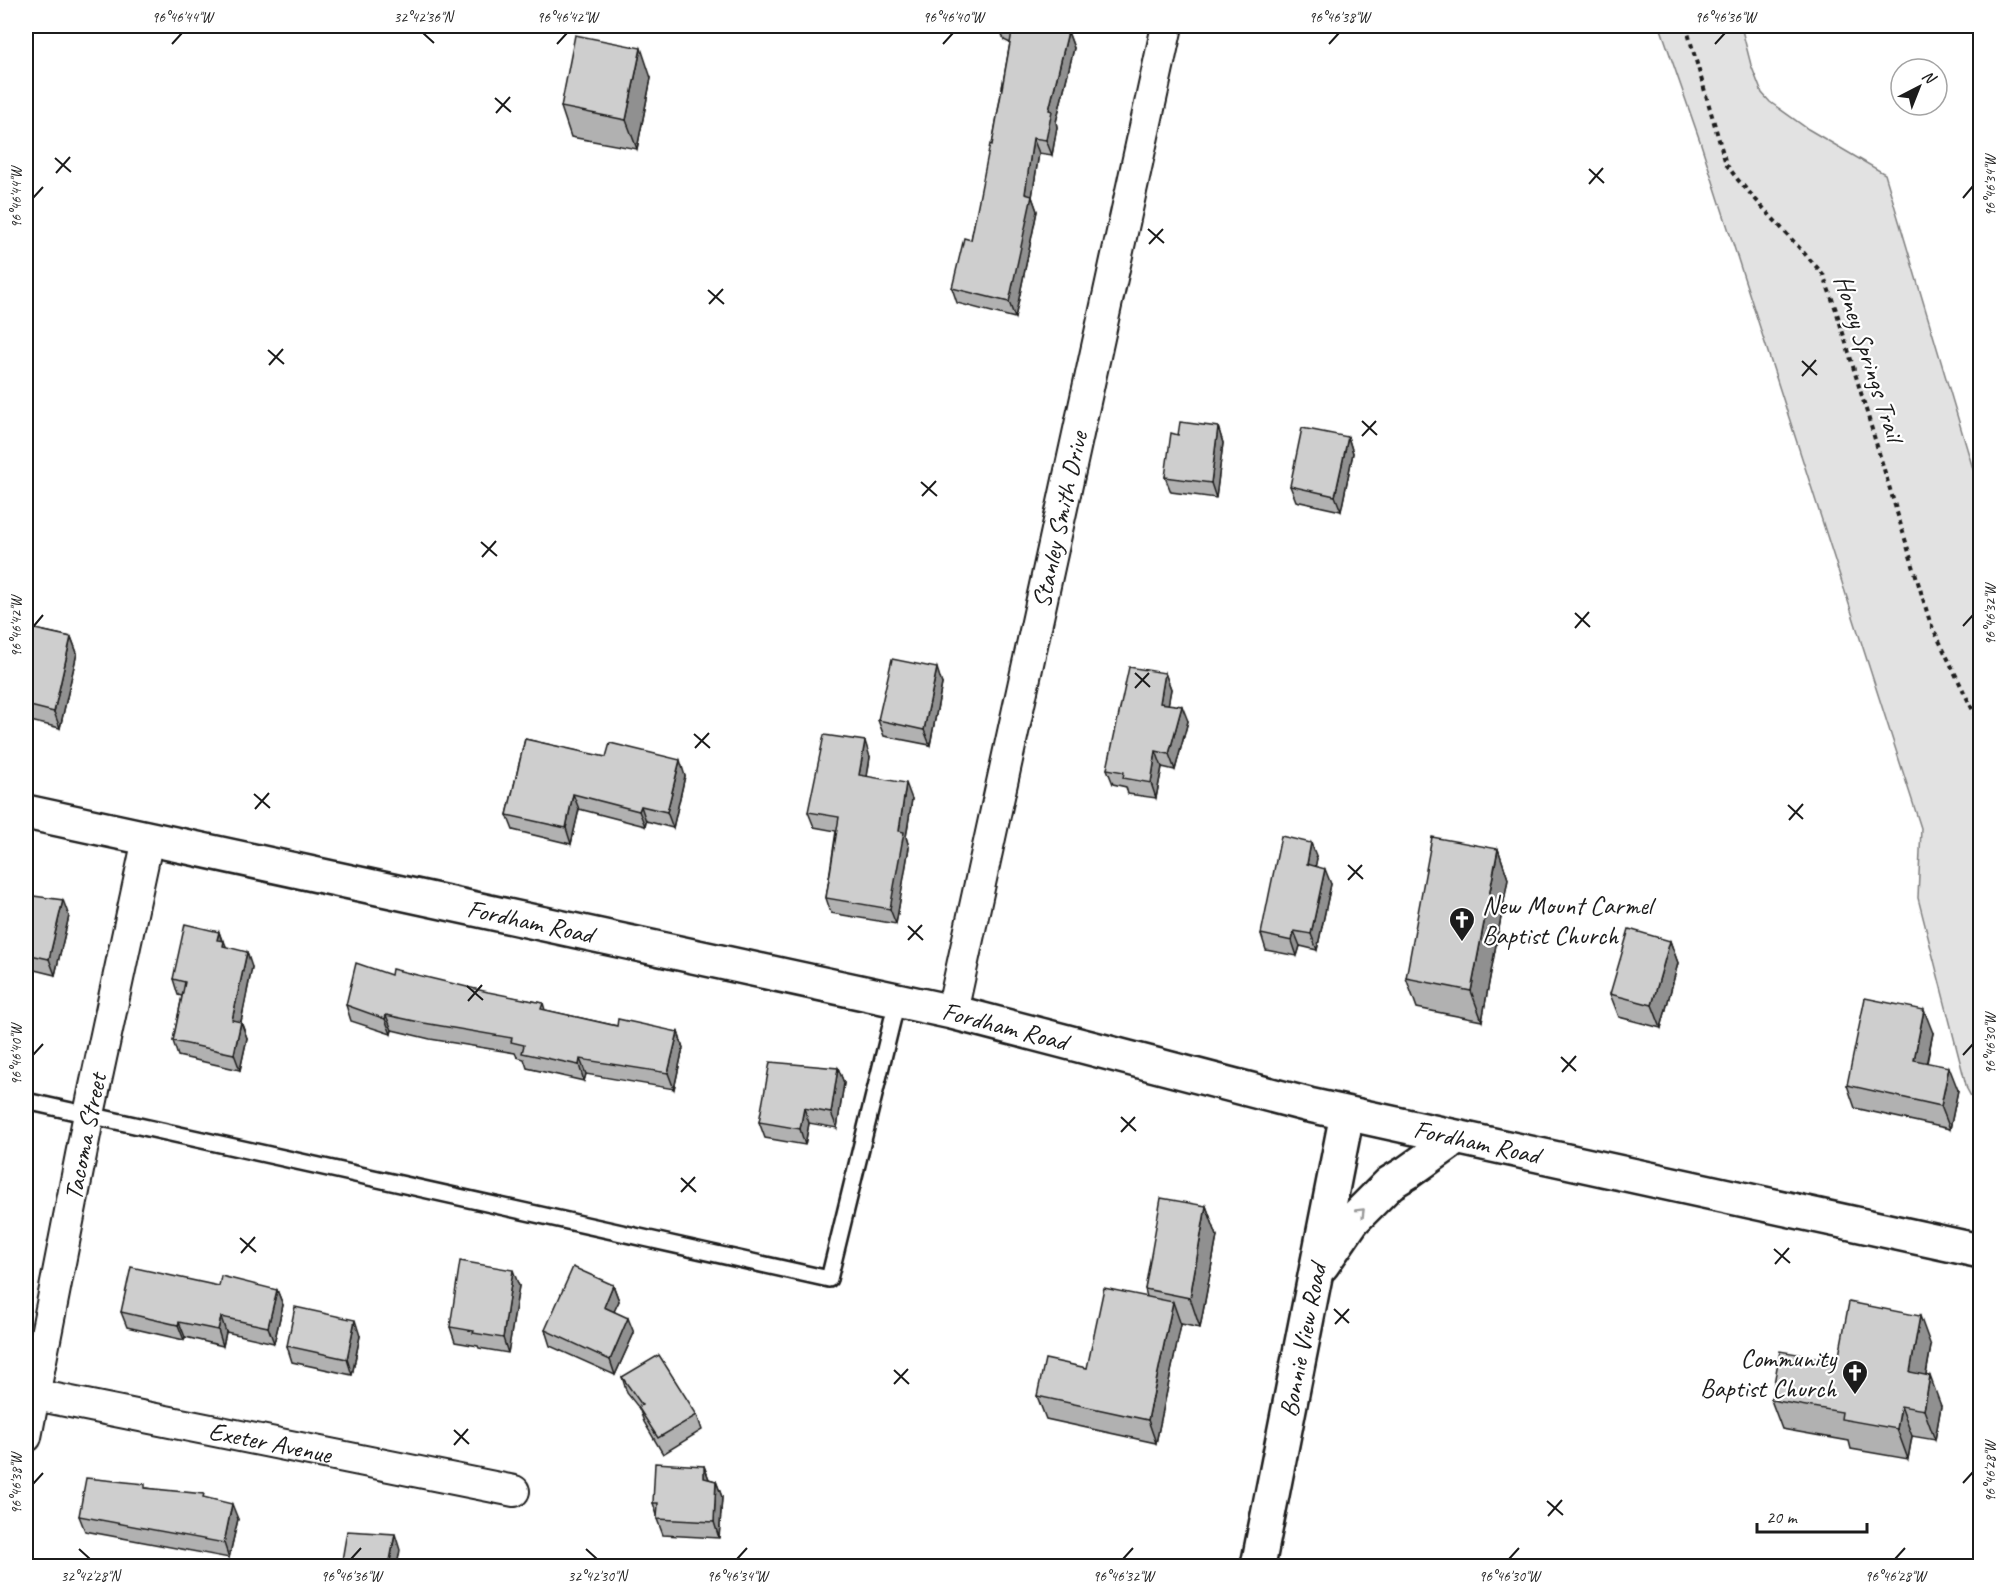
<svg xmlns="http://www.w3.org/2000/svg" width="2006" height="1592" viewBox="0 0 2006 1592" font-family="Caveat,sans-serif">
<style>
.green{fill:#e2e2e2;stroke:#7f7f7f;stroke-width:1.5}
.lines{fill:none;stroke-linecap:round;stroke-linejoin:round}
.lane-casing{stroke:#1c1c1c;stroke-width:20}
.street-casing{stroke:#1c1c1c;stroke-width:34}
.secondary-casing{stroke:#1c1c1c;stroke-width:38}
.path{stroke:#1c1c1c;stroke-width:4;stroke-dasharray:4.5 4.5;stroke-linecap:butt}
.lane{stroke:#fff;stroke-width:15}
.street{stroke:#fff;stroke-width:30}
.secondary{stroke:#fff;stroke-width:33}
.wall{fill:#b1b1b1;stroke:#1c1c1c;stroke-width:1.5}
.shaded-wall{fill:#909090;stroke:#1c1c1c;stroke-width:1.5}
.building{fill:#cecece;stroke:#1c1c1c;stroke-width:1.5}
.oneway{stroke:#999}
.ticks{fill:none;stroke:#1c1c1c;stroke-width:2}
.labels{text-anchor:middle;dominant-baseline:central;stroke-width:4.5;stroke-linejoin:round;paint-order:stroke}
.street-label{font-size:26px;fill:#1c1c1c;stroke:#fff}
.poi-label{font-size:26px;fill:#1c1c1c;stroke:#fff;text-anchor:start}
.neatline{fill:none;stroke:#1c1c1c;stroke-width:2}
.ticks-label{font-size:15px;text-anchor:middle;fill:#1c1c1c}
</style>
<rect width="100%" height="100%" fill="#fff"/>
<filter id="ink" filterUnits="userSpaceOnUse"><feTurbulence type="fractalNoise" baseFrequency=".0167" numOctaves="2"/><feDisplacementMap in="SourceGraphic" scale="12" xChannelSelector="R" yChannelSelector="G"/><feConvolveMatrix kernelMatrix="1 2 1 2 8 2 1 2 1" color-interpolation-filters="sRGB"/></filter>
<g filter="url(#ink)">
<!-- green -->
<polygon class="green" points="1660,26 1741,26 1751,65 1762,93 1770,102 1808,129 1885,174 1980,492 1980,1113 1967,1089 1918,898 1921,828 1700,141"/>
<g class="lines">
<defs>
<polyline id="lane" points="26,1101 829,1279 897,1001"/>
<g id="street">
<path id="s1" d="M952,1012L1167,26"/>
<path id="s2" d="M26,1393L514,1491"/>
<path id="s3" d="M26,1437L89,1114L148,839"/>
</g>
<g id="secondary">
<path id="s4" d="M26,812L952,1012L1309,1105L1980,1251"/>
<polyline points="1322,1265 1353,1220 1390,1183 1408,1172 1456,1138"/>
<path id="s5" d="M1258,1566L1347,1114"/>
</g>
</defs>
<!-- lane casing -->
<use href="#lane" class="lane-casing"/>
<!-- street casing -->
<use href="#street" class="street-casing"/>
<!-- secondary casing -->
<use href="#secondary" class="secondary-casing"/>
<!-- path -->
<polyline class="path" points="1686,26 1726,164 1738,180 1823,274 1836,310 1930,622 1980,725"/>
<!-- lane -->
<use href="#lane" class="lane"/>
<!-- street -->
<use href="#street" class="street"/>
<!-- secondary -->
<use href="#secondary" class="secondary"/>
</g>
<!-- wall -->
<g class="wall">
<polygon points="999,26 1070,26 1068,32 1074,48 1056,122 1057,127 1052,155 1039,153 1032,197 1037,211 1015,318 957,303 952,288 971,240 992,145 1010,43 1004,40"/>
<polygon points="651,78 637,149 571,137 561,107"/>
<polygon points="1218,427 1223,443 1216,498 1171,492 1165,477 1178,435"/>
<polygon points="1348,437 1353,453 1341,511 1296,501 1290,486"/>
<polygon points="26,627 71,637 77,653 60,728 26,720"/>
<polygon points="1165,673 1171,689 1168,704 1188,721 1175,770 1162,767 1156,798 1128,794 1126,787 1113,784 1107,769"/>
<polygon points="942,684 930,745 884,736 878,720"/>
<polygon points="525,739 685,776 673,828 646,821 645,826 579,809 571,844 513,830 507,815"/>
<polygon points="870,757 867,776 912,799 906,837 909,847 896,924 831,913 826,898 836,831 814,827 808,812"/>
<polygon points="1498,849 1508,879 1482,1021 1417,1008 1406,978"/>
<polygon points="1317,858 1315,866 1331,884 1317,950 1300,946 1297,956 1266,950 1261,934"/>
<polygon points="26,895 69,916 55,975 26,968"/>
<polygon points="219,932 222,940 226,947 252,967 241,1022 247,1038 240,1070 178,1056 173,1041 182,996 178,995 173,979"/>
<polygon points="1670,941 1678,963 1661,1028 1619,1017 1610,994"/>
<polygon points="391,975 543,1003 545,1010 617,1026 678,1032 683,1048 674,1089 586,1074 584,1081 527,1068 524,1059 517,1057 515,1053 430,1039 392,1030 391,1034 351,1021 346,1005"/>
<polygon points="1933,1033 1927,1063 1958,1090 1950,1129 1855,1108 1847,1085"/>
<polygon points="838,1068 844,1083 837,1128 809,1123 805,1145 765,1138 759,1122"/>
<polygon points="1206,1206 1217,1236 1200,1328 1181,1324 1156,1443 1046,1419 1037,1396 1087,1368 1147,1297 1145,1289"/>
<polygon points="613,1285 619,1301 614,1311 634,1333 615,1375 550,1346 545,1330"/>
<polygon points="219,1286 277,1290 283,1305 274,1343 226,1332 223,1346 185,1337 184,1340 127,1327 121,1312"/>
<polygon points="519,1286 508,1353 479,1348 478,1346 455,1342 450,1327"/>
<polygon points="360,1336 352,1375 292,1362 287,1346"/>
<polygon points="1931,1346 1926,1375 1941,1406 1935,1440 1912,1436 1908,1459 1851,1449 1849,1441 1782,1429 1771,1400 1838,1361"/>
<polygon points="622,1377 697,1415 702,1430 663,1454 644,1422 639,1408 627,1393"/>
<polygon points="704,1466 709,1479 716,1481 722,1497 719,1538 663,1535 657,1519 657,1515 653,1503"/>
<polygon points="147,1488 205,1498 238,1519 229,1558 85,1531 79,1516"/>
</g>
<!-- shaded-wall -->
<g class="shaded-wall">
<polygon points="1060,26 1070,26 1065,45 1059,30"/>
<polygon points="1068,32 1074,48 1056,122 1057,127 1052,155 1046,140 1049,110"/>
<polygon points="641,48 651,78 637,149 626,120"/>
<polygon points="1033,138 1039,153 1032,197 1037,211 1015,318 1009,302"/>
<polygon points="1218,427 1223,443 1216,498 1211,483"/>
<polygon points="1348,437 1353,453 1341,511 1335,496"/>
<polygon points="71,637 77,653 60,728 54,712"/>
<polygon points="937,668 942,684 930,745 924,730"/>
<polygon points="1165,673 1171,689 1166,718 1160,703"/>
<polygon points="1182,706 1188,721 1175,770 1169,754"/>
<polygon points="865,741 870,757 865,790 859,775"/>
<polygon points="1156,751 1162,767 1156,798 1151,783"/>
<polygon points="680,760 685,776 673,828 667,812"/>
<polygon points="906,783 912,799 906,837 909,847 896,924 890,909 899,831"/>
<polygon points="573,794 579,809 571,844 566,828"/>
<polygon points="641,806 646,821 645,826 639,811"/>
<polygon points="1311,843 1317,858 1313,880 1307,864"/>
<polygon points="1498,849 1508,879 1482,1021 1471,991"/>
<polygon points="1325,869 1331,884 1317,950 1311,934"/>
<polygon points="63,900 69,916 55,975 49,959"/>
<polygon points="1294,931 1300,946 1297,956 1292,941"/>
<polygon points="219,932 223,945 224,941 230,956 217,940"/>
<polygon points="1670,941 1678,963 1661,1028 1652,1005"/>
<polygon points="247,952 252,967 238,1036 232,1020"/>
<polygon points="1924,1010 1933,1033 1922,1083 1914,1060"/>
<polygon points="386,1015 392,1030 391,1034 385,1019"/>
<polygon points="241,1022 247,1038 240,1070 234,1054"/>
<polygon points="678,1032 683,1048 674,1089 668,1073"/>
<polygon points="580,1059 586,1074 584,1081 579,1065"/>
<polygon points="1949,1067 1958,1090 1950,1129 1941,1106"/>
<polygon points="838,1068 844,1083 837,1128 831,1113"/>
<polygon points="804,1108 809,1123 805,1145 800,1129"/>
<polygon points="1206,1206 1217,1236 1200,1328 1190,1298"/>
<polygon points="513,1270 519,1286 508,1353 503,1338"/>
<polygon points="613,1285 619,1301 609,1322 604,1307"/>
<polygon points="277,1290 283,1305 274,1343 268,1327"/>
<polygon points="1173,1302 1181,1325 1156,1443 1148,1420"/>
<polygon points="1920,1316 1931,1346 1921,1402 1910,1372"/>
<polygon points="221,1317 226,1332 223,1346 218,1330"/>
<polygon points="628,1318 634,1333 615,1375 610,1360"/>
<polygon points="355,1320 360,1336 352,1375 347,1359"/>
<polygon points="179,1322 185,1337 184,1340 178,1325"/>
<polygon points="1930,1376 1941,1406 1935,1440 1924,1410"/>
<polygon points="1901,1406 1912,1436 1908,1459 1897,1429"/>
<polygon points="704,1466 710,1482 704,1478"/>
<polygon points="716,1481 722,1497 719,1538 714,1522"/>
<polygon points="232,1504 238,1519 229,1558 224,1543"/>
<polygon points="395,1534 400,1550 397,1566 389,1566"/>
</g>
<!-- building -->
<g class="building">
<polygon points="1000,26 1060,26 1059,30 1068,32 1049,110 1052,111 1046,140 1033,138 1025,194 1032,196 1009,302 952,288 964,238 971,240 990,144 992,145 1012,32"/>
<polygon points="575,35 641,48 626,120 561,107"/>
<polygon points="1180,422 1218,427 1211,483 1165,477 1171,433 1178,435"/>
<polygon points="1302,428 1348,437 1335,496 1290,486"/>
<polygon points="26,627 71,637 54,712 26,705"/>
<polygon points="892,659 937,668 924,730 878,720"/>
<polygon points="1129,667 1165,673 1160,703 1182,706 1169,754 1156,751 1151,783 1123,778 1124,772 1107,769"/>
<polygon points="824,735 865,741 859,775 906,783 899,831 904,832 890,909 826,898 839,817 808,812"/>
<polygon points="525,739 606,757 610,743 680,760 667,812 641,806 639,811 573,794 566,828 507,815"/>
<polygon points="1281,836 1311,843 1307,864 1325,869 1311,934 1294,931 1292,941 1261,934"/>
<polygon points="1432,837 1498,849 1471,991 1406,978"/>
<polygon points="26,895 63,900 49,959 26,954"/>
<polygon points="185,924 219,932 217,940 224,941 223,946 247,952 232,1020 241,1022 234,1054 173,1041 185,982 173,979"/>
<polygon points="1629,929 1670,941 1652,1005 1610,994"/>
<polygon points="356,963 391,975 392,969 488,992 543,1003 541,1009 617,1026 618,1019 678,1032 668,1073 580,1059 579,1065 522,1053 524,1045 511,1042 512,1038 424,1023 386,1015 385,1019 346,1005"/>
<polygon points="1865,998 1924,1010 1914,1060 1949,1067 1941,1106 1847,1085"/>
<polygon points="770,1062 838,1068 831,1113 804,1108 800,1129 759,1122"/>
<polygon points="1161,1198 1206,1206 1190,1298 1145,1289"/>
<polygon points="460,1261 513,1270 503,1338 473,1333 474,1331 450,1327"/>
<polygon points="131,1267 219,1286 221,1276 277,1290 268,1327 221,1317 218,1330 179,1322 178,1325 121,1312"/>
<polygon points="573,1267 613,1285 604,1307 628,1318 610,1360 545,1330"/>
<polygon points="1104,1288 1173,1302 1148,1420 1037,1396 1045,1359 1087,1368"/>
<polygon points="1849,1302 1920,1316 1910,1372 1930,1376 1924,1410 1901,1406 1897,1429 1841,1419 1842,1412 1771,1400 1780,1351 1838,1361"/>
<polygon points="295,1307 355,1320 347,1359 287,1346"/>
<polygon points="659,1355 697,1415 658,1438 638,1407 642,1405 622,1377"/>
<polygon points="655,1463 704,1466 704,1478 716,1481 714,1522 657,1519 658,1503 653,1503"/>
<polygon points="86,1478 145,1484 145,1488 204,1494 203,1497 232,1504 224,1543 79,1516"/>
<polygon points="347,1531 395,1534 389,1566 341,1566"/>
</g>
<!-- one-way arrows -->
<defs><path id="oneway-chevron" d="M-2-3.5L2.5 0L-2 3.5" fill="none" stroke-width="1.6" stroke-linecap="round" stroke-linejoin="round" transform="scale(1.5)"/></defs>
<use class="oneway" href="#oneway-chevron" transform="translate(1361 1212) rotate(-45)"/>
</g>
<!-- ticks -->
<path class="ticks" d="M423,33L434,43M172,44L182,33M557,44L567,33M943,44L953,33M1329,44L1339,33M1715,44L1725,33M495,98L511,112M496,113L510,97M55,158L71,172M1589,169L1604,183M56,173L70,157M1589,184L1603,168M33,198L43,187M1963,198L1973,186M1148,229L1164,243M1149,244L1163,229M708,290L724,304M709,304L723,289M268,350L284,364M1802,361L1817,375M269,365L283,349M1802,376L1816,360M1362,421L1377,435M1362,436L1376,421M921,482L937,496M922,496L936,481M481,542L497,556M482,557L496,541M1575,613L1590,627M1963,626L1973,615M33,627L43,615M1575,628L1589,612M1135,673L1150,687M1135,688L1149,673M694,734L710,748M695,748L709,733M254,794L270,808M1788,805L1803,819M255,809L269,793M1789,820L1803,804M1348,865L1363,879M1348,880L1362,865M908,926L923,940M908,940L922,925M467,986L483,1000M468,1001L482,985M33,1055L43,1044M1963,1055L1973,1044M1561,1057L1576,1071M1562,1072L1576,1056M1121,1117L1136,1131M1121,1132L1135,1117M681,1178L696,1192M681,1192L695,1177M240,1238L256,1252M1774,1249L1790,1263M241,1253L255,1237M1775,1264L1789,1248M1334,1309L1349,1323M1335,1324L1349,1309M894,1370L909,1384M894,1384L908,1369M454,1430L469,1444M454,1445L468,1429M1963,1483L1973,1472M33,1484L43,1473M1547,1501L1563,1515M1548,1516L1562,1500M79,1549L90,1559M586,1549L597,1559M351,1559L361,1548M737,1559L747,1548M1123,1559L1133,1548M1509,1559L1519,1548M1895,1559L1905,1548"/>
<!-- icons -->
<defs>
<symbol id="church-pin" viewBox="-11 -11 22 30"><path d="M0 17L-7.5 6A9.5 9.5 0 1 1 7.5 6Z" fill="#1c1c1c" stroke="#fff"/><path d="M-1.2-6h2.4v3.5h3.3v2.4h-3.3V6h-2.4V-.1h-3.3v-2.4h3.3Z" fill="#fff"/></symbol>
</defs>
<g fill-rule="evenodd">
<use href="#church-pin" x="1447" y="905" width="30" height="40"/>
<use href="#church-pin" x="1840" y="1358" width="30" height="40"/>
</g>
<g class="labels">
<!-- street labels -->
<g class="street-label">
<text transform="translate(1869 358) rotate(72)">Honey Springs Trail</text>
<text stroke="none"><textPath href="#s1" startOffset="504">Stanley Smith Drive</textPath></text>
<text stroke="none"><textPath href="#s4" startOffset="516">Fordham Road</textPath></text>
<text stroke="none"><textPath href="#s4" startOffset="1002">Fordham Road</textPath></text>
<text stroke="none"><textPath href="#s3" startOffset="306">Tacoma Street</textPath></text>
<text stroke="none"><textPath href="#s4" startOffset="1488">Fordham Road</textPath></text>
<text stroke="none"><textPath href="#s5" startOffset="230">Bonnie View Road</textPath></text>
<text stroke="none"><textPath href="#s2" startOffset="249">Exeter Avenue</textPath></text>
</g>
<!-- poi labels -->
<g class="poi-label">
<text x="1482" y="905">New Mount Carmel<tspan x="1482" dy="30">Baptist Church</tspan></text>
<text x="1836" y="1358" text-anchor="end">Community<tspan x="1836" dy="30">Baptist Church</tspan></text>
</g>
</g>
<!-- margin -->
<rect width="2006" height="1592" fill="none" stroke="#fff" stroke-width="66"/>
<!-- north arrow -->
<g transform="translate(1919 87) rotate(42)"><circle r="28" fill="#ffffff" stroke="#a4a4a4" stroke-width="1.5"/>
<path d="M0-4.5L10 22L0 15L-10 22Z" fill="#1c1c1c"/>
<text y="-9" font-size="16" font-weight="bold" text-anchor="middle" fill="#1c1c1c">N</text>
</g>
<!-- scale -->
<path d="M1757 1523v9h110v-9" fill="none" stroke="#1c1c1c" stroke-width="3"/>
<text x="1766" y="1523" font-size="18" fill="#1c1c1c" stroke="#ffffff" stroke-width="4.5" paint-order="stroke">20 m</text>
<rect x="33" y="33" width="1940" height="1526" class="neatline"/>
<g class="ticks-label">
<text x="182" y="22">96°46'44"W</text>
<text x="423" y="22">32°42'36"N</text>
<text x="567" y="22">96°46'42"W</text>
<text x="953" y="22">96°46'40"W</text>
<text x="1339" y="22">96°46'38"W</text>
<text x="1725" y="22">96°46'36"W</text>
<text transform="translate(1990 186) rotate(-90)" y="5">96°46'34"W</text>
<text transform="translate(16 198) rotate(-90)" y="5">96°46'44"W</text>
<text transform="translate(1990 615) rotate(-90)" y="5">96°46'32"W</text>
<text transform="translate(16 627) rotate(-90)" y="5">96°46'42"W</text>
<text transform="translate(1990 1044) rotate(-90)" y="5">96°46'30"W</text>
<text transform="translate(16 1055) rotate(-90)" y="5">96°46'40"W</text>
<text transform="translate(1990 1472) rotate(-90)" y="5">96°46'28"W</text>
<text transform="translate(16 1484) rotate(-90)" y="5">96°46'38"W</text>
<text x="90" y="1581">32°42'28"N</text>
<text x="351" y="1581">96°46'36"W</text>
<text x="597" y="1581">32°42'30"N</text>
<text x="737" y="1581">96°46'34"W</text>
<text x="1123" y="1581">96°46'32"W</text>
<text x="1509" y="1581">96°46'30"W</text>
<text x="1895" y="1581">96°46'28"W</text>
</g>
</svg>
